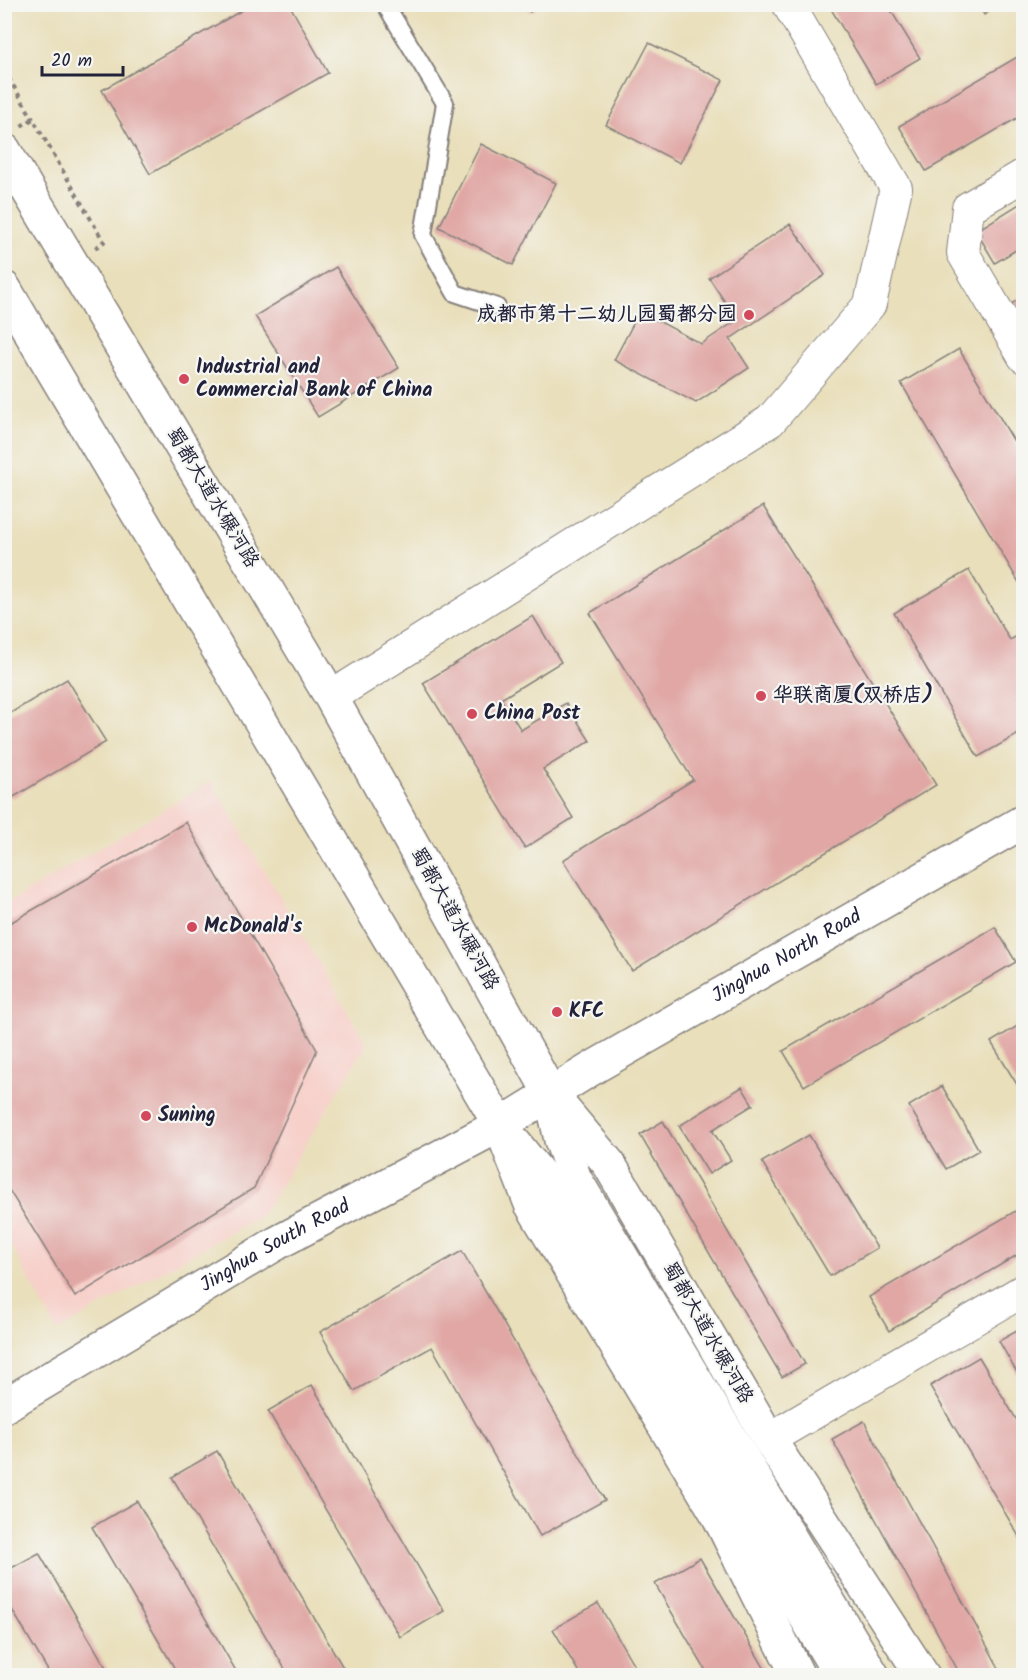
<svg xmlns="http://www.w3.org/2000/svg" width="1028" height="1680" viewBox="0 0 1028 1680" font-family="Kalam,'LXGW WenKai TC',sans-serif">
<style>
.built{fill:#f7d0ca}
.building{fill:#e0a7a5}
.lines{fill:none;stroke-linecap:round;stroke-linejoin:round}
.service-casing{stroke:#86807b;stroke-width:20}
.minor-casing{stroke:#86807b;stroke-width:34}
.tertiary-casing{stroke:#86807b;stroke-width:36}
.primary-casing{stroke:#86807b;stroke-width:36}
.trunk-casing{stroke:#86807b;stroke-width:36}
.path{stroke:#86807b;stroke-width:4;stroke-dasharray:4.5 4.5;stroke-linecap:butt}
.service{stroke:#fff;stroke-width:16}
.minor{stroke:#fff;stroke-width:32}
.tertiary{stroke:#fff;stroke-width:33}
.primary{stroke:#fff;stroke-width:33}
.trunk{stroke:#fff;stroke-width:33}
.poi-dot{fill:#d1495b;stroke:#f6f6f2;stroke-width:2}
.labels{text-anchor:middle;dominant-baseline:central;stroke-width:4.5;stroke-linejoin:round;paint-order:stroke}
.poi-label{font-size:20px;font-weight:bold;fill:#22223b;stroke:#f6f6f2;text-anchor:start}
.street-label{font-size:20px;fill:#22223b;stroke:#f6f6f2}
</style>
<rect width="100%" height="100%" fill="#f6f6f2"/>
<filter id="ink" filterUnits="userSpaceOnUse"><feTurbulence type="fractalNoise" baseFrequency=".0167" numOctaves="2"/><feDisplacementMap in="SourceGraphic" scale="12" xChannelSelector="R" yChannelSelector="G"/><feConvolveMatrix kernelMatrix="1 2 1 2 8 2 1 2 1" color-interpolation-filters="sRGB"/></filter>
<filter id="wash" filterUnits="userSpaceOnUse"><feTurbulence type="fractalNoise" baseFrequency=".008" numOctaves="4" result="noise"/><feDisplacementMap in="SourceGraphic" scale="24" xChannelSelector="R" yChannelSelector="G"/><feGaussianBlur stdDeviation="1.35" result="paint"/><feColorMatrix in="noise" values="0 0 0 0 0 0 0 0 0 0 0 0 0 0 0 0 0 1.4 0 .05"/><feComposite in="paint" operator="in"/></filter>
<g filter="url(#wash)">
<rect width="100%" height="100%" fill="#e9dfbb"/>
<!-- built -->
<polygon class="built" points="211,781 367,1044 263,1214 57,1331 5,1234 5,905"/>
<g id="blocks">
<!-- building -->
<g class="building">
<polygon points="253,4 289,4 328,73 150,174 102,90"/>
<polygon points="526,4 543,4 530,12"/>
<polygon points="828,4 887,4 920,58 876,84"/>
<polygon points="978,4 1001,4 984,15"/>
<polygon points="649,43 723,80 680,163 606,125"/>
<polygon points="1024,53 1024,114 926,171 899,126"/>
<polygon points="481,144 556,183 513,265 439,227"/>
<polygon points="1024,201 1024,245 995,263 976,231"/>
<polygon points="790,224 825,275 730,339 749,368 696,403 614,360 640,311 701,344 737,320 709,278"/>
<polygon points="336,267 399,368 318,417 255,316"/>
<polygon points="1024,296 1024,332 1008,306"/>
<polygon points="959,349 1024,458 1024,591 901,383"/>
<polygon points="763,506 936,785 632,971 563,860 693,780 590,613"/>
<polygon points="969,570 1010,640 1024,632 1024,731 978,757 894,613"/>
<polygon points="533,616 561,662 501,699 521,730 566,703 590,741 543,769 573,818 525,848 423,683"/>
<polygon points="67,679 106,742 12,798 4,786 4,717"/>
<polygon points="186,822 317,1050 254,1188 75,1297 4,1182 4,936 8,924"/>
<polygon points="995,927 1016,962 804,1086 783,1051"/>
<polygon points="1024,1022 1024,1096 991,1042"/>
<polygon points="942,1086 979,1150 946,1169 909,1106"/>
<polygon points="742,1087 753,1105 712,1130 731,1160 709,1174 679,1126"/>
<polygon points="663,1121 805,1364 782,1377 640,1135"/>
<polygon points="809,1135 877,1248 830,1276 762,1162"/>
<polygon points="1024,1206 1024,1251 889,1331 869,1297"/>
<polygon points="462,1251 605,1500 540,1536 432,1347 354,1391 320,1332"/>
<polygon points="1024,1327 1024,1376 1020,1378 999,1341"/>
<polygon points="979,1357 1024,1432 1024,1545 930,1386"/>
<polygon points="312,1385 444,1611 400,1637 268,1411"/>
<polygon points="864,1421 999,1668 985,1676 961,1676 832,1439"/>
<polygon points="217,1451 348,1676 289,1676 172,1477"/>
<polygon points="137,1501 239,1676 179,1676 92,1527"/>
<polygon points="39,1553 111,1676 51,1676 4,1596 4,1572"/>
<polygon points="700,1558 769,1676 709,1676 655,1584"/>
<polygon points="598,1603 640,1676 581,1676 553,1629"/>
</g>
</g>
</g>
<g filter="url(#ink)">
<use href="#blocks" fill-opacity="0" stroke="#86807b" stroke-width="1.5"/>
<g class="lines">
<defs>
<polyline id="service" points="385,4 445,103 423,235 455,293 497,307"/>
<g id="minor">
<polyline points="1024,175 968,208 963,253 1024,357"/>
<polyline points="331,697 770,421 870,304 896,188 788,4"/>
<polyline points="769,1439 1024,1290"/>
</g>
<g id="tertiary">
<path id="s1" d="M4,1406L277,1243L500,1125L596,1066L1024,821"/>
</g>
<g id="primary">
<polyline points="4,150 331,697 551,1095 609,1164 769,1439 923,1676"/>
<polyline points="4,288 500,1125 531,1204 718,1515 798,1676"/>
</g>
<g id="trunk">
<polyline points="551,1095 561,1140 575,1179 873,1676"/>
<polyline points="500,1125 553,1191 841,1676"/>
</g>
</defs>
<!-- service casing -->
<use href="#service" class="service-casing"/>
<!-- minor casing -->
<use href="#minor" class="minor-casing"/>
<!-- tertiary casing -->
<use href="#tertiary" class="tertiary-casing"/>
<!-- primary casing -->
<use href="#primary" class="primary-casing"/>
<!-- trunk casing -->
<use href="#trunk" class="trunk-casing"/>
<!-- path -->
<g class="path">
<polyline points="4,70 33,119"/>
<polyline points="21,126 33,119 104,242 95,248"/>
</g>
<!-- service -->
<use href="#service" class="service"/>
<!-- minor -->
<use href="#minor" class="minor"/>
<!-- tertiary -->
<use href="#tertiary" class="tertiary"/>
<!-- primary -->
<use href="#primary" class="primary"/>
<!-- trunk -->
<use href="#trunk" class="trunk"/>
</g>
</g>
<!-- markers -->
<g class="poi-dot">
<circle cx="749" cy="315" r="6"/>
<circle cx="184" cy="379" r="6"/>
<circle cx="761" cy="696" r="6"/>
<circle cx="472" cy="714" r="6"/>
<circle cx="192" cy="927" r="6"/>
<circle cx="557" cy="1012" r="6"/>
<circle cx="146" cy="1116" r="6"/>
</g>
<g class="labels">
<!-- poi labels -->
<g class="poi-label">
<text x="737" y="315" text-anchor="end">成都市第十二幼儿园蜀都分园</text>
<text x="196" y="368">Industrial and<tspan x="196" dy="23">Commercial Bank of China</tspan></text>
<text x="773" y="696">华联商厦(双桥店)</text>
<text x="484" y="714">China Post</text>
<text x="204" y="927">McDonald's</text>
<text x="569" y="1012">KFC</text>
<text x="158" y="1116">Suning</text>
</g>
<!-- street labels -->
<g class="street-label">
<text transform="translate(212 498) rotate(59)">蜀都大道水碾河路</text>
<text transform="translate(454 919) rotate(61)">蜀都大道水碾河路</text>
<text stroke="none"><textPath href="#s1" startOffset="903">Jinghua North Road</textPath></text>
<text stroke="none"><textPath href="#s1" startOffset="315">Jinghua South Road</textPath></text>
<text transform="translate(707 1333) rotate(60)">蜀都大道水碾河路</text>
</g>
</g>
<!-- margin -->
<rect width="1028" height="1680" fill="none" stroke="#f6f6f2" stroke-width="24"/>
<!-- scale -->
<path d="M42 66v9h81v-9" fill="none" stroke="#22223b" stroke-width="3"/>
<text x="51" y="66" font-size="18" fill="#22223b" stroke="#f6f6f2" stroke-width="4.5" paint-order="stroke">20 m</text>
</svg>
